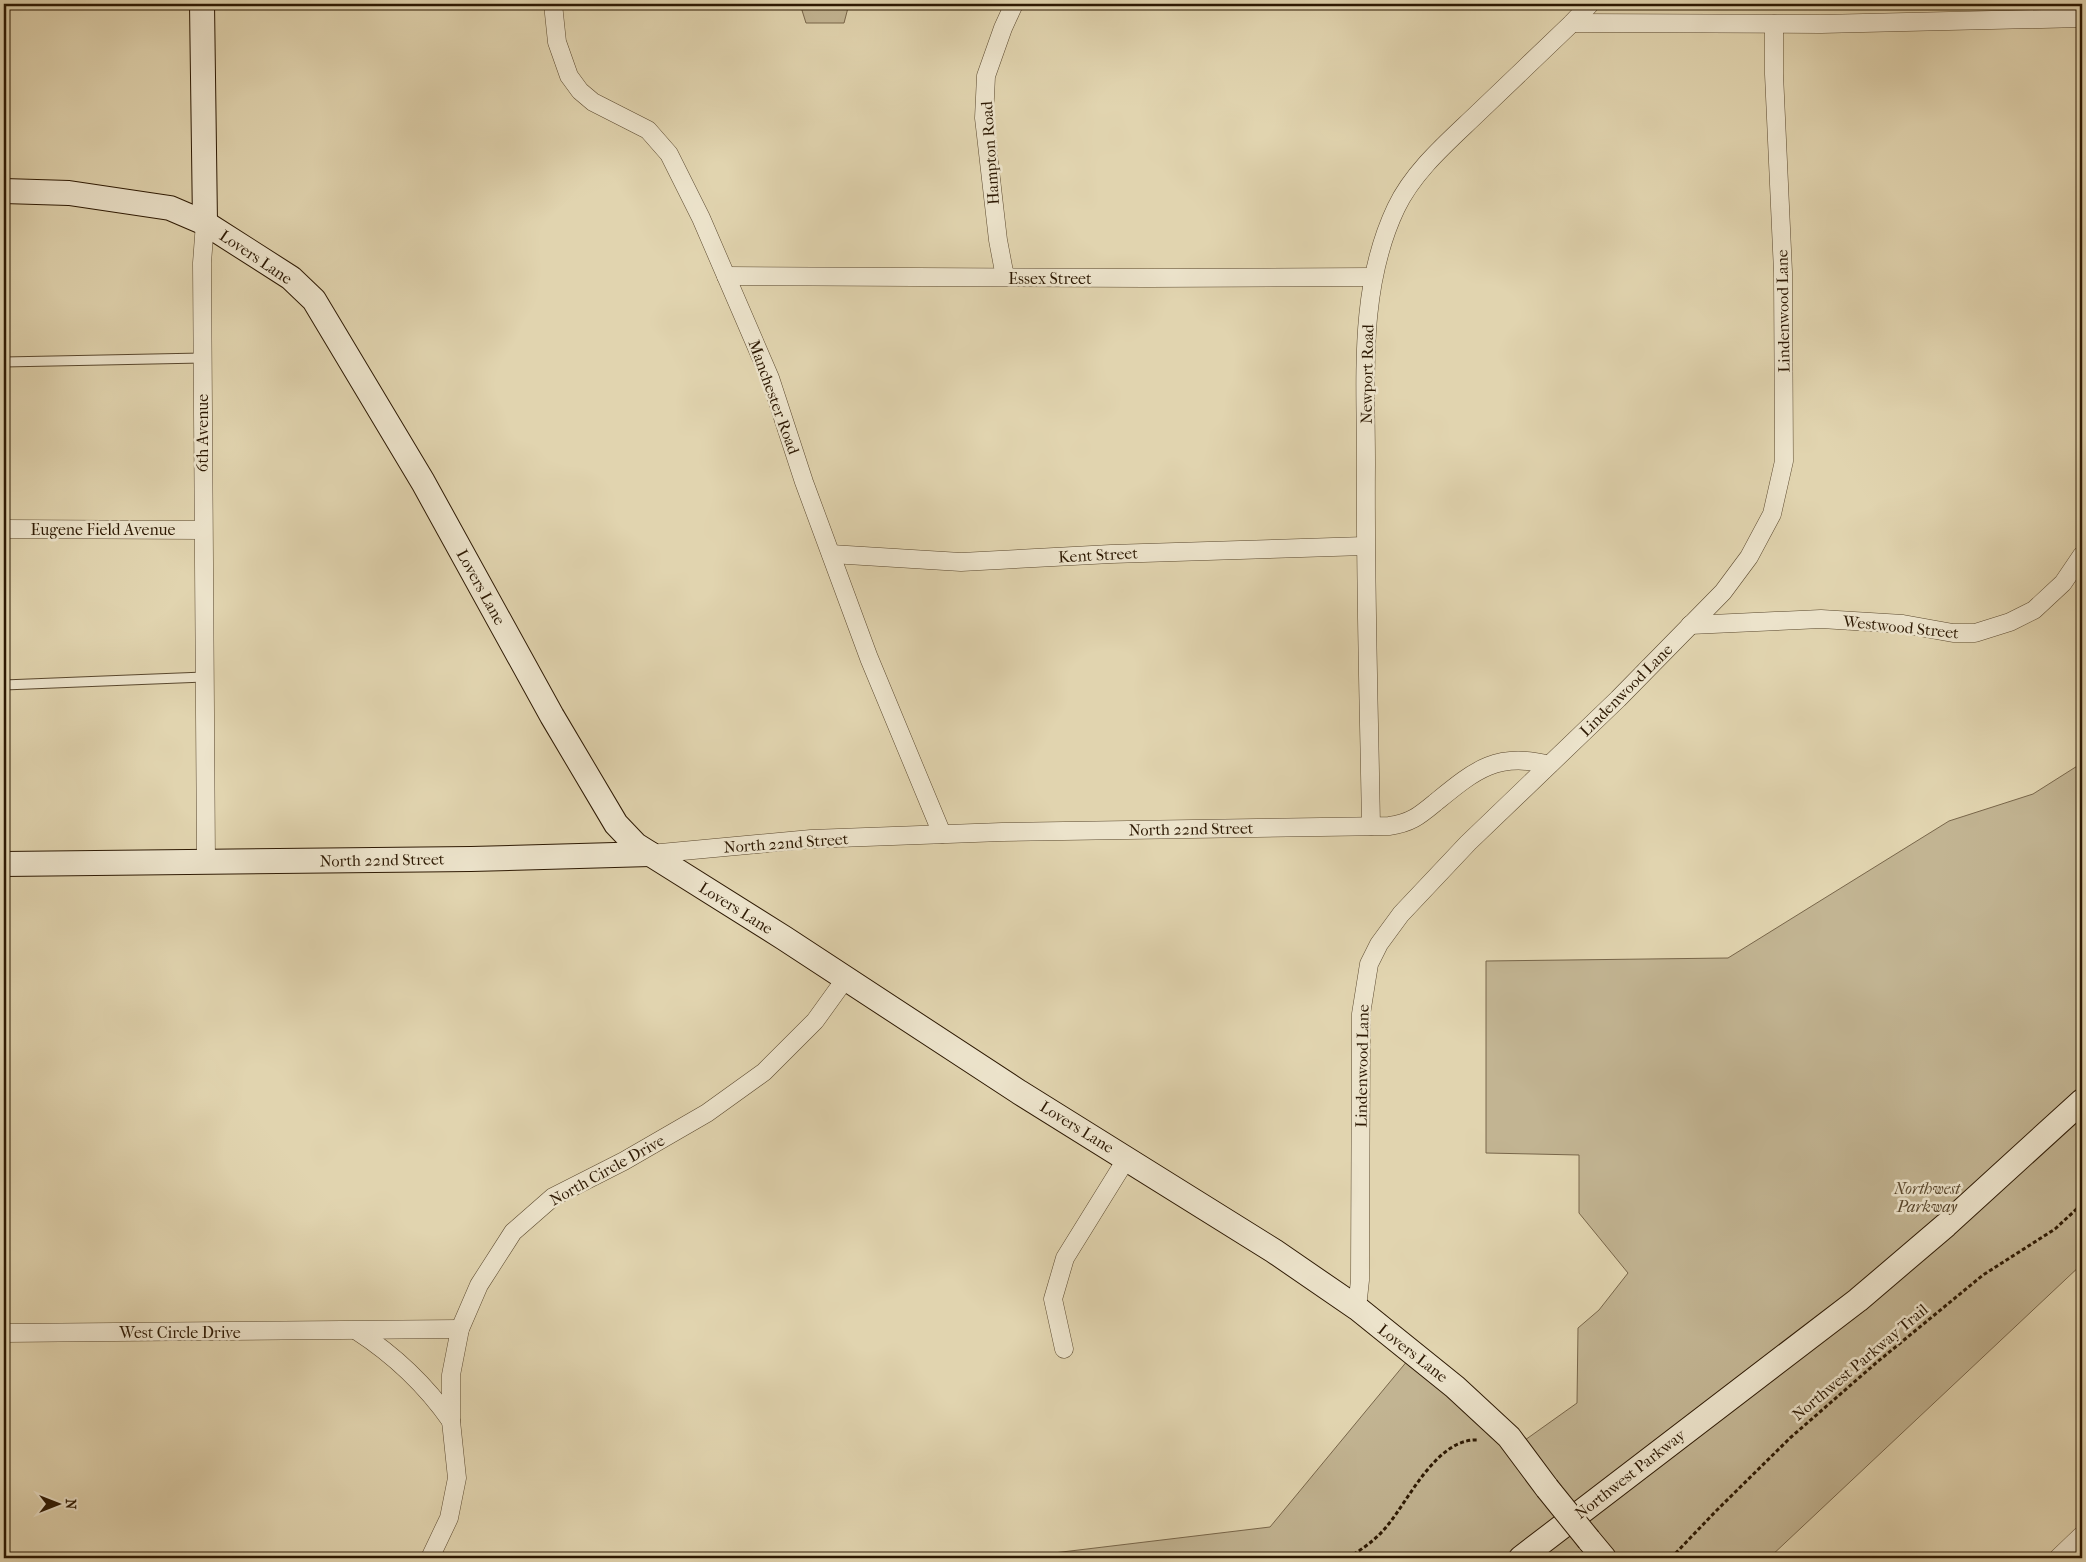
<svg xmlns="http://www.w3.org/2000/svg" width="2086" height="1562" viewBox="0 0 2086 1562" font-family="'IM FELL French Canon',serif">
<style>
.green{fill:#c2b492;stroke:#78664a}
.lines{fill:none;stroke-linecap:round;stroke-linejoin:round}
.lane-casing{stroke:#5a482e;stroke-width:11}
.street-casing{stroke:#5a482e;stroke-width:19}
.secondary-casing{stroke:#2d1903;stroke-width:26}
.path{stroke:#2d1903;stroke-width:3;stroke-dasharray:4 2.5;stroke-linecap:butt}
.lane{stroke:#ece3cb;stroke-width:9}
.street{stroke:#ece3cb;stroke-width:18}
.secondary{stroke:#ece3cb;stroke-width:24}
.secondary-bridge-casing{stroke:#2d1903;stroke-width:26;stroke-linecap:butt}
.secondary-bridge{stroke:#ece3cb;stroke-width:24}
.labels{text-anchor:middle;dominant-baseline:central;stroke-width:5;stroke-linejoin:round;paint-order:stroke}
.street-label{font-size:16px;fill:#2d1903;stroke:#ece3cb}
.park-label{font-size:16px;font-style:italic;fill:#5a482e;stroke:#ece3cb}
</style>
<rect width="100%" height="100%" fill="#e1d4af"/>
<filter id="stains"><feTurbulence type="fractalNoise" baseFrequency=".004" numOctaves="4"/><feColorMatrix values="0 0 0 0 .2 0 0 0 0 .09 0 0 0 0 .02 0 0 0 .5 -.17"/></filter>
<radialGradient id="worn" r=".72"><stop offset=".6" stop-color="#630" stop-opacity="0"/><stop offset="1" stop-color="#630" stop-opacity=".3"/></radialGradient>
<!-- green -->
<g class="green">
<polygon points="800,4 849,4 844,23 806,23"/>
<polygon points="2082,763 2082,1264 1769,1558 1012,1558 1270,1527 1408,1360 1511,1450 1577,1403 1578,1328 1599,1310 1628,1273 1579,1213 1579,1155 1486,1153 1486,961 1728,958 1949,821 2033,794"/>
</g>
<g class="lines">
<defs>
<g id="lane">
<polyline points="4,362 202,358"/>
<polyline points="4,685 204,677"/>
</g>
<g id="street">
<polyline points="553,4 557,42 569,76 580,91 593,102 648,130 669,154 701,218 770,378 804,482 869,658 942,834"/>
<polyline points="1572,23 1821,24 2082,18"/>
<polyline points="205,223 202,263 206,863"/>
<polyline points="726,276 1147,278 1373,277"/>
<polyline points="1005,277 998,240 984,118 986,76 1003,28 1014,4"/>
<polyline points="4,529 202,530"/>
<polyline points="831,554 961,562 1111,554 1365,546"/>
<polyline points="1690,625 1821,619 1903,624 1953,633 1975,633 2010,622 2034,610 2063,583 2082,555"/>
<path d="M1371,826C1369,705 1365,585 1366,464C1366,378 1358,288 1396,208C1414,170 1450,140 1479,112C1510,82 1541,53 1572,23L1590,4"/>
<path d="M650,854L811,839L1002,832L1389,826C1411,823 1419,816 1436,802C1474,771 1497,751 1549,765"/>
<polyline points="1357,1308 1360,1280 1361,1014 1369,964 1379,944 1401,914 1468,843 1618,699 1723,592 1749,557 1772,514 1784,461 1783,272 1774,74 1774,24"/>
<path d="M357,1331C394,1355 425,1384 451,1421"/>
<polyline points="4,1333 460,1329"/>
<polyline points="1064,1349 1053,1299 1065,1258 1127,1158"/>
<polyline points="430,1558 449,1518 457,1478 451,1421 451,1375 460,1329 479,1285 513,1232 553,1197 624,1161 707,1113 764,1072 815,1021 846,978"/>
<polyline points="2058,1558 2082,1535"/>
</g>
<g id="secondary">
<polyline points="202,4 205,223"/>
<polyline points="4,191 69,193 170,208 205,223 291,278 314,300 423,482 552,716 616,824 636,845 784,938 1019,1092 1274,1251 1357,1308 1455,1387 1509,1437 1547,1488"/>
<polyline points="4,864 471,859 650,854"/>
<polyline points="1589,1540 1604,1558"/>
<polyline points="1521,1558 1858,1300 1946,1225 2082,1101"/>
</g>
</defs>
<!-- lane casing -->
<use href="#lane" class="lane-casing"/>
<!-- street casing -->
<use href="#street" class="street-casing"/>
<!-- secondary casing -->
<use href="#secondary" class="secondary-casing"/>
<!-- path -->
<g class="path">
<path d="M1348,1558C1362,1549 1376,1540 1387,1526C1409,1500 1437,1437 1479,1440"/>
<polyline points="1671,1558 1716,1511 1790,1438 1876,1363 1983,1275 2055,1229 2082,1204"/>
</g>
<!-- lane -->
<use href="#lane" class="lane"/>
<!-- street -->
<use href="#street" class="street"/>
<!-- secondary -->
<use href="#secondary" class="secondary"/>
<defs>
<polyline id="secondary-bridge" points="1547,1488 1589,1540"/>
</defs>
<!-- secondary-bridge casing -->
<use href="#secondary-bridge" class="secondary-bridge-casing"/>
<!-- secondary-bridge -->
<use href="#secondary-bridge" class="secondary-bridge"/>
</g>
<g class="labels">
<!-- street labels -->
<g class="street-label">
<text transform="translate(990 153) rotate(-94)">Hampton Road</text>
<text transform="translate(256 257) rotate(34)">Lovers Lane</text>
<text x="1050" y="278">Essex Street</text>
<text transform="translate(1783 311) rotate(-91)">Lindenwood Lane</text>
<text transform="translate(1367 374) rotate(-89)">Newport Road</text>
<text transform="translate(774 397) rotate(70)">Manchester Road</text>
<text transform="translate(202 433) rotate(-90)">6th Avenue</text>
<text x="103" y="529">Eugene Field Avenue</text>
<text transform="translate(1098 555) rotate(-3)">Kent Street</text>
<text transform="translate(481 587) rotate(61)">Lovers Lane</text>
<text transform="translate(1901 627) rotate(6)">Westwood Street</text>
<text transform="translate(1626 690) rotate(-45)">Lindenwood Lane</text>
<text transform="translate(1191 829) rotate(-1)">North 22nd Street</text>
<text transform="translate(786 843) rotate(-4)">North 22nd Street</text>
<text transform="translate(382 860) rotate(-1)">North 22nd Street</text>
<text transform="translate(736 908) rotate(32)">Lovers Lane</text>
<text transform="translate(1362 1066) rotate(-89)">Lindenwood Lane</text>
<text transform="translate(1077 1127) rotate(32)">Lovers Lane</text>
<text transform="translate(607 1170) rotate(-29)">North Circle Drive</text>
<text x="180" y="1332">West Circle Drive</text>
<text transform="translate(1413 1353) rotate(38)">Lovers Lane</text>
<text transform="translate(1860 1362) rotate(-40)">Northwest Parkway Trail</text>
<text transform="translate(1630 1474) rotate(-38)">Northwest Parkway</text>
</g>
<!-- park labels -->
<g class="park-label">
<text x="1927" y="1188">Northwest<tspan x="1927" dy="18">Parkway</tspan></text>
</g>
</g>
<!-- margin -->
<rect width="2086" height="1562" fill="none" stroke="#e1d4af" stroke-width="20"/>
<rect x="5" y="5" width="2076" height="1552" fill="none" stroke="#2d1903" stroke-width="2.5"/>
<rect x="10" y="10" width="2066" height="1542" fill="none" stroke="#2d1903"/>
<!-- north arrow -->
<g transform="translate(58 1504) rotate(90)" stroke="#ece3cb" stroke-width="4" paint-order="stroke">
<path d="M0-4L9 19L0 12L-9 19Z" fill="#2d1903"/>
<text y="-8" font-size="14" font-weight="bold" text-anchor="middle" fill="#2d1903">N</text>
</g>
<rect width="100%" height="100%" filter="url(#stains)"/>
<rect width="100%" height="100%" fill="url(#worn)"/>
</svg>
